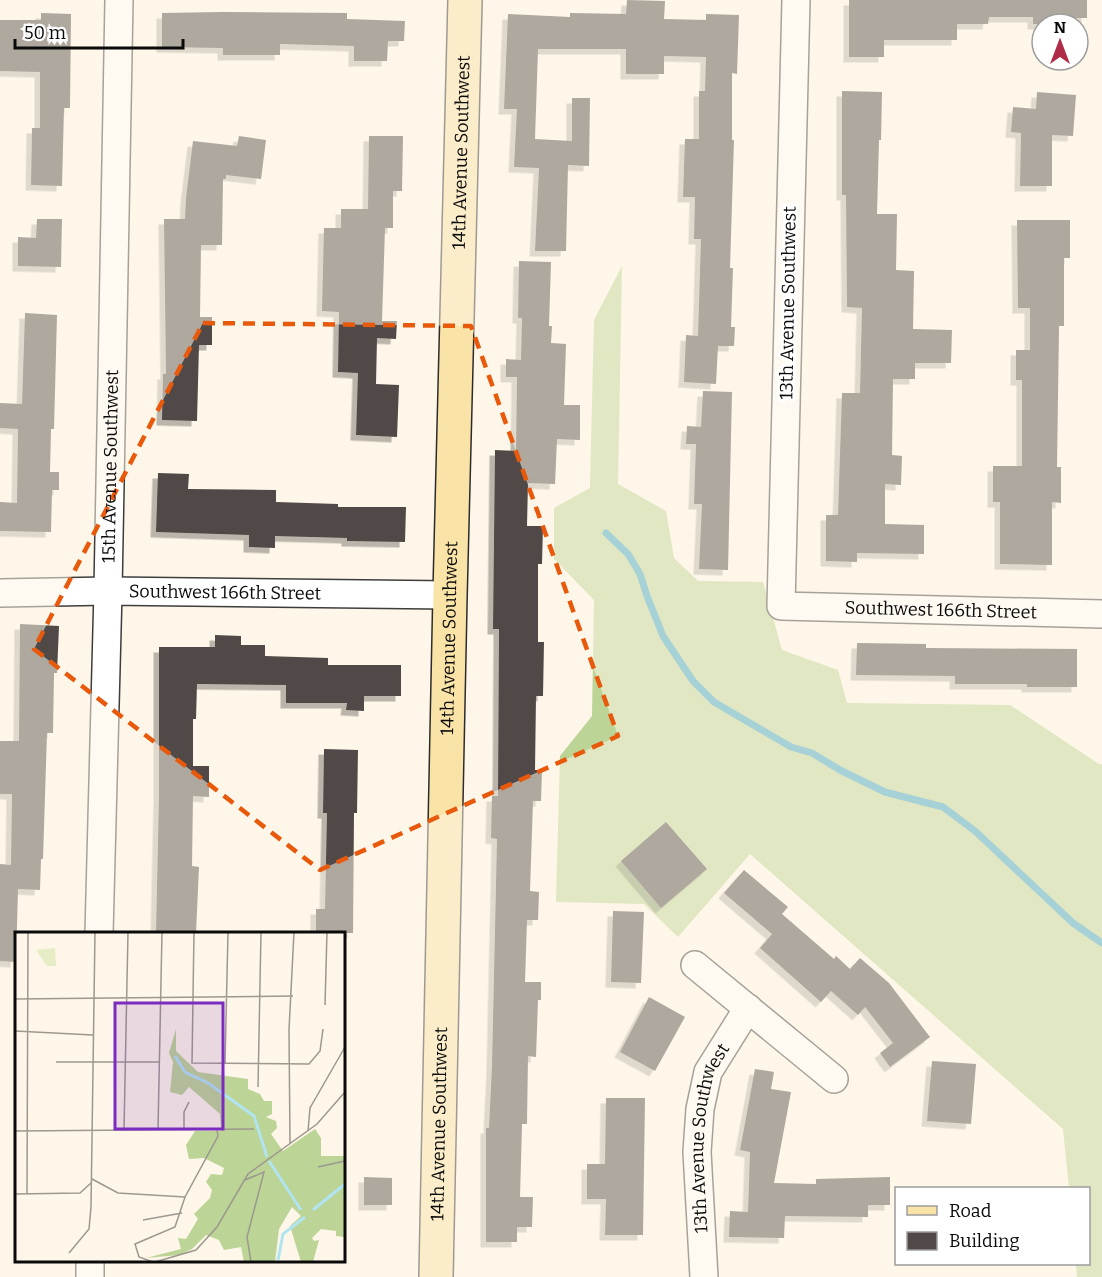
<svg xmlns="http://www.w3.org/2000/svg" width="1102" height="1277" viewBox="0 0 1102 1277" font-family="Bitter,serif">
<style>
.forest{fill:#bcd495}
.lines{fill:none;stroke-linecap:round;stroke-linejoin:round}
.stream{stroke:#3ca4c3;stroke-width:7}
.building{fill:#514947;filter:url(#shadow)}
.street-casing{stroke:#3d3d3d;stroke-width:30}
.secondary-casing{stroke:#2c2c2c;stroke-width:36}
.street{stroke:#fff;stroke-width:27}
.secondary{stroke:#f9e3a7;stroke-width:33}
.marked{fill:none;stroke:#e8590c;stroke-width:4.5;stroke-dasharray:12 8;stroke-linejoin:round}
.labels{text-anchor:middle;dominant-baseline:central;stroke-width:6;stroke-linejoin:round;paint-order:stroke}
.street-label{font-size:18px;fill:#0a0a0a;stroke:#fff}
.inset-river{fill:none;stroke:#b0e4f1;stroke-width:3}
.inset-road{fill:none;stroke:#9c988f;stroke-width:1.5}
.view{fill:#7b2cbf;fill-opacity:0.15;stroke:#7b2cbf;stroke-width:3}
.inset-edge{fill:none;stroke:#0a0a0a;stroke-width:3}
</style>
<defs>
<filter id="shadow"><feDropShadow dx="-5.5" dy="5.5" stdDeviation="0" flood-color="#0004"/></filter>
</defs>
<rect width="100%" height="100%" fill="#fef6e8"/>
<!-- forest -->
<polygon class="forest" points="622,266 618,484 666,511 674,558 698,581 763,582 782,650 838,670 847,703 1010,705 1099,764 1102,764 1102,1277 1077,1277 1076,1264 1088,1264 1088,1188 1069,1188 1063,1129 750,854 678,937 644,904 556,902 560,756 592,716 594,600 554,559 554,508 590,488 594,320"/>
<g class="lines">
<!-- stream -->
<polyline class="stream" points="606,533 628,554 640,574 647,596 663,636 693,681 714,702 791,747 812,753 840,770 885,792 943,807 975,831 1073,923 1102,943"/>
</g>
<!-- building -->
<g class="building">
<polygon points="627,0 665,1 664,19 706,20 706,14 739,15 737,74 732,73 732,140 734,140 730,268 733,268 731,327 735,327 734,346 718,346 716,384 684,382 686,335 698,336 701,239 694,239 695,197 683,197 685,139 699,139 699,91 705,91 706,57 664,56 664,74 626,74 626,49 538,49 535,139 572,141 572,98 590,98 589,166 568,165 566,251 535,251 539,168 514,167 517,109 504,109 508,14 570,17 570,13 626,14"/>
<polygon points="849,0 1087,0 1087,18 1069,18 1069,24 1033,24 1033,17 989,17 988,24 957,24 957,40 884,40 884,57 849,57"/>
<polygon points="223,12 347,13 347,19 405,21 404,41 388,41 387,61 354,61 354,46 280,44 280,55 223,55 223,48 162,47 162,13"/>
<polygon points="41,13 71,14 70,108 64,108 62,186 31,185 32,128 40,128 40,72 0,71 0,20 41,20"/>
<polygon points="842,91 882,92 881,140 879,140 877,214 897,214 896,270 914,271 913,329 952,330 951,363 915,363 915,379 893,379 892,455 902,456 901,485 885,484 885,524 924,525 924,554 857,553 857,562 826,561 826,515 838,515 842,393 860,393 862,308 847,307 846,195 842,195"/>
<polygon points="1037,92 1076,95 1073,136 1052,135 1052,186 1020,186 1021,133 1011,132 1013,107 1036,109"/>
<polygon points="239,136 266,140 261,179 226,175 226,179 223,179 222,245 201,245 200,317 212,317 212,345 199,345 197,421 162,420 163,374 166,374 164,219 185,219 186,198 193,141 237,146"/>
<polygon points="369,136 403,136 402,191 393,191 393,228 385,228 382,321 397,321 396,339 377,338 376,384 399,385 397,437 356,435 358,373 338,372 339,312 322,311 324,228 341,228 341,209 368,209"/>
<polygon points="37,219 62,219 61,267 18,266 18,237 36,238"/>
<polygon points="1017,220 1070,220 1070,258 1064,258 1064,326 1059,326 1057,467 1061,467 1061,503 1052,502 1052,565 1000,564 1000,502 993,502 993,466 1022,466 1022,380 1016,380 1016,350 1030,350 1030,308 1018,308"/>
<polygon points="519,261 551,262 549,326 552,326 551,343 566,344 564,405 580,405 580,440 557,439 555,484 528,483 527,526 543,526 542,564 538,564 538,642 544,642 543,696 536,696 535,770 542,770 541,801 533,801 530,891 539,892 538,920 527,920 525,982 541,982 541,1000 538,1000 536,1057 528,1056 527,1124 522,1124 520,1197 533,1197 532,1227 517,1227 517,1242 486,1242 486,1128 489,1128 492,1066 497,839 491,838 492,796 498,796 499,629 493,629 495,450 516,451 517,377 506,377 506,359 521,360 522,318 518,318"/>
<polygon points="25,313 57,315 54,429 51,429 50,472 59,472 59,490 52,490 51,532 0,531 0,502 17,503 18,429 0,428 0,403 22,404"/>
<polygon points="703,391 732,392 728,570 699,569 702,504 694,504 696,444 686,444 687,426 701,427"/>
<polygon points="158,473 189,474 188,489 276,490 276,502 338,504 338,507 406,507 405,542 347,541 347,538 275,536 275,548 249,547 249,535 156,532"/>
<polygon points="20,624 59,626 57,673 54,673 53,733 47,733 43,859 41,859 40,890 18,889 16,962 0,961 0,864 11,865 12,794 0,794 0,741 19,741"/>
<polygon points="215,635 241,636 241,645 265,645 265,656 328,658 328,665 401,665 401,696 364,696 364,711 346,710 347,703 286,703 286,685 197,684 196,719 193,719 193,766 209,766 209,797 193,796 192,866 199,867 196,933 156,933 159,796 159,647 215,647"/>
<polygon points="857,643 926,644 926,648 1077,649 1077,687 1027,687 1027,684 955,684 955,676 856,675"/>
<polygon points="324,749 358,750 357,813 354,813 353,933 316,933 316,909 325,909 327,813 323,813"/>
<polygon points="666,822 707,869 661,908 621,861"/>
<polygon points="744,870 788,907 782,914 834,959 836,956 850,969 860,958 889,983 930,1037 890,1067 880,1053 893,1043 865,1007 858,1015 831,991 821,1002 760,948 772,934 724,893"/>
<polygon points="613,911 644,912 641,983 611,982"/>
<polygon points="649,997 685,1017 655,1071 620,1052"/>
<polygon points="932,1061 976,1064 971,1124 927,1121"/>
<polygon points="755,1069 774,1072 771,1089 791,1092 774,1183 816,1184 816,1179 890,1177 890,1205 868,1205 868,1217 785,1216 784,1238 729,1237 730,1211 748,1212 750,1152 740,1150"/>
<polygon points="606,1098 645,1098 643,1235 605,1235 606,1199 587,1199 587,1164 605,1164"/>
<polygon points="364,1177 392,1178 392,1205 364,1205"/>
</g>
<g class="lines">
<defs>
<g id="street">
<path id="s1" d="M796,0L781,606L1102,614"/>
<path id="s2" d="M0,593L108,591L450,595"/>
<path id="s3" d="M99,934L108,591L119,0"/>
<polyline points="695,965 834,1079"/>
<polyline points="90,1277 90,1260"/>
<path id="s4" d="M704,1277L697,1152L700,1109L708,1072L748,1008"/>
</g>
<g id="secondary">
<path id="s5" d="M436,1277L450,595L465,0"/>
</g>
</defs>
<!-- street casing -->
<use href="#street" class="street-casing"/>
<!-- secondary casing -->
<use href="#secondary" class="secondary-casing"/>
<!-- street -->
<use href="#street" class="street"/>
<!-- secondary -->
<use href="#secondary" class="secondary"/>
</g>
<!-- marked area -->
<path d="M0 0H1102V1277H0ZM203,323L471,326L618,736L320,870L34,649Z" fill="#fef6e8" fill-opacity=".55" fill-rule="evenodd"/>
<path class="marked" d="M203,323L471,326L618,736L320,870L34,649Z"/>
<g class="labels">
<!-- street labels -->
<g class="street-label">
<text stroke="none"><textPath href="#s5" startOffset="1125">14th Avenue Southwest</textPath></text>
<text transform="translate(788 303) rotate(-89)">13th Avenue Southwest</text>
<text stroke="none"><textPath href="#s3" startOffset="468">15th Avenue Southwest</textPath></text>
<text stroke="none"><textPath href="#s2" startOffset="225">Southwest 166th Street</textPath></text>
<text stroke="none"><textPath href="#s1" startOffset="766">Southwest 166th Street</textPath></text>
<text stroke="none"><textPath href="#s5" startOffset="639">14th Avenue Southwest</textPath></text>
<text stroke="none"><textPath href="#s5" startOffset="153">14th Avenue Southwest</textPath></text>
<text stroke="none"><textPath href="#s4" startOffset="141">13th Avenue Southwest</textPath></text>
</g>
</g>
<!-- overview -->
<g transform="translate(15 932)">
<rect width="330" height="330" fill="#fef6e8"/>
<path d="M161,97V119L183,140L233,147V157L245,162L249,169H257V182L251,185L261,189L262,196L256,202L268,219L300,197L306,206V224H330V305L321,304V299L306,297L297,306L299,309L304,308L298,330H286L275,294L286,284L277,275L264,297L260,330H229L226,315L209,318L204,308L191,303L177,317L164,323L131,326L166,317L163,306L171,307L183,287L179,282L195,266L197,258L191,250L196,242L207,243L209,236L189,226L174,227L171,213L180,199H206L205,182L174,155L167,163L155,160L158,130L154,121Z" fill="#bcd495"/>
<path d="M40,16L41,34H32L21,18Z" fill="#e5ecc6"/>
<path class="inset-river" d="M160,124L170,140L193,151L239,184L252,225M254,229L286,278M298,278L330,252M263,328L268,302L290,285"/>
<path class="inset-road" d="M179,0L177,131L294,132L305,119L308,97M0,67L278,64M310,73L312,0M0,99L78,103M41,130H144M210,132L213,0M243,155L246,0M169,197V180L174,170M109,198L113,0M143,198L147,0M0,199L239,197M293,199L295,176L330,115M275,211L274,98L279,0M303,235L330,229M77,247L103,261L170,265M230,248L249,240L232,305L236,330M12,261L13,0M0,262L65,261L76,251M128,288L167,281M54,321L74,297L76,275L80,0M138,330L124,325L120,312L160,295L170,265L203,204L202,198M140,330L181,318L202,295L233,242L302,192L330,160"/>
<path class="view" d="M100,71H208V197H100Z"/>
<rect width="330" height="330" class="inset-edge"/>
</g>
<!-- legend -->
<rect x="895" y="1187" width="195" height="78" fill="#ffffff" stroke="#9d9d9d" stroke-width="1.5"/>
<rect x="907" y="1206" width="30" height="9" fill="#f9e3a7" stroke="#9d9d9d" stroke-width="1.5"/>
<text x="949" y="1217" font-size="18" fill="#0a0a0a">Road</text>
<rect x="907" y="1232" width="30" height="18" fill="#514947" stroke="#9d9d9d" stroke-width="1.5"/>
<text x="949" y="1247" font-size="18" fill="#0a0a0a">Building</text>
<!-- north arrow -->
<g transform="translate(1060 42)"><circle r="28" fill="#ffffff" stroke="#9d9d9d" stroke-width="1.5"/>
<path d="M0-4.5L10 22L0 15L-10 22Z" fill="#af2c48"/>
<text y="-9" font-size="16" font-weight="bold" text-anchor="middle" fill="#0a0a0a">N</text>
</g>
<!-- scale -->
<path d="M15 39v9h168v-9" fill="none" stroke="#0a0a0a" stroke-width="3"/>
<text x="24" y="39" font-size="18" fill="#0a0a0a" stroke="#ffffff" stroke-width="4.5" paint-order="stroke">50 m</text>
</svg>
